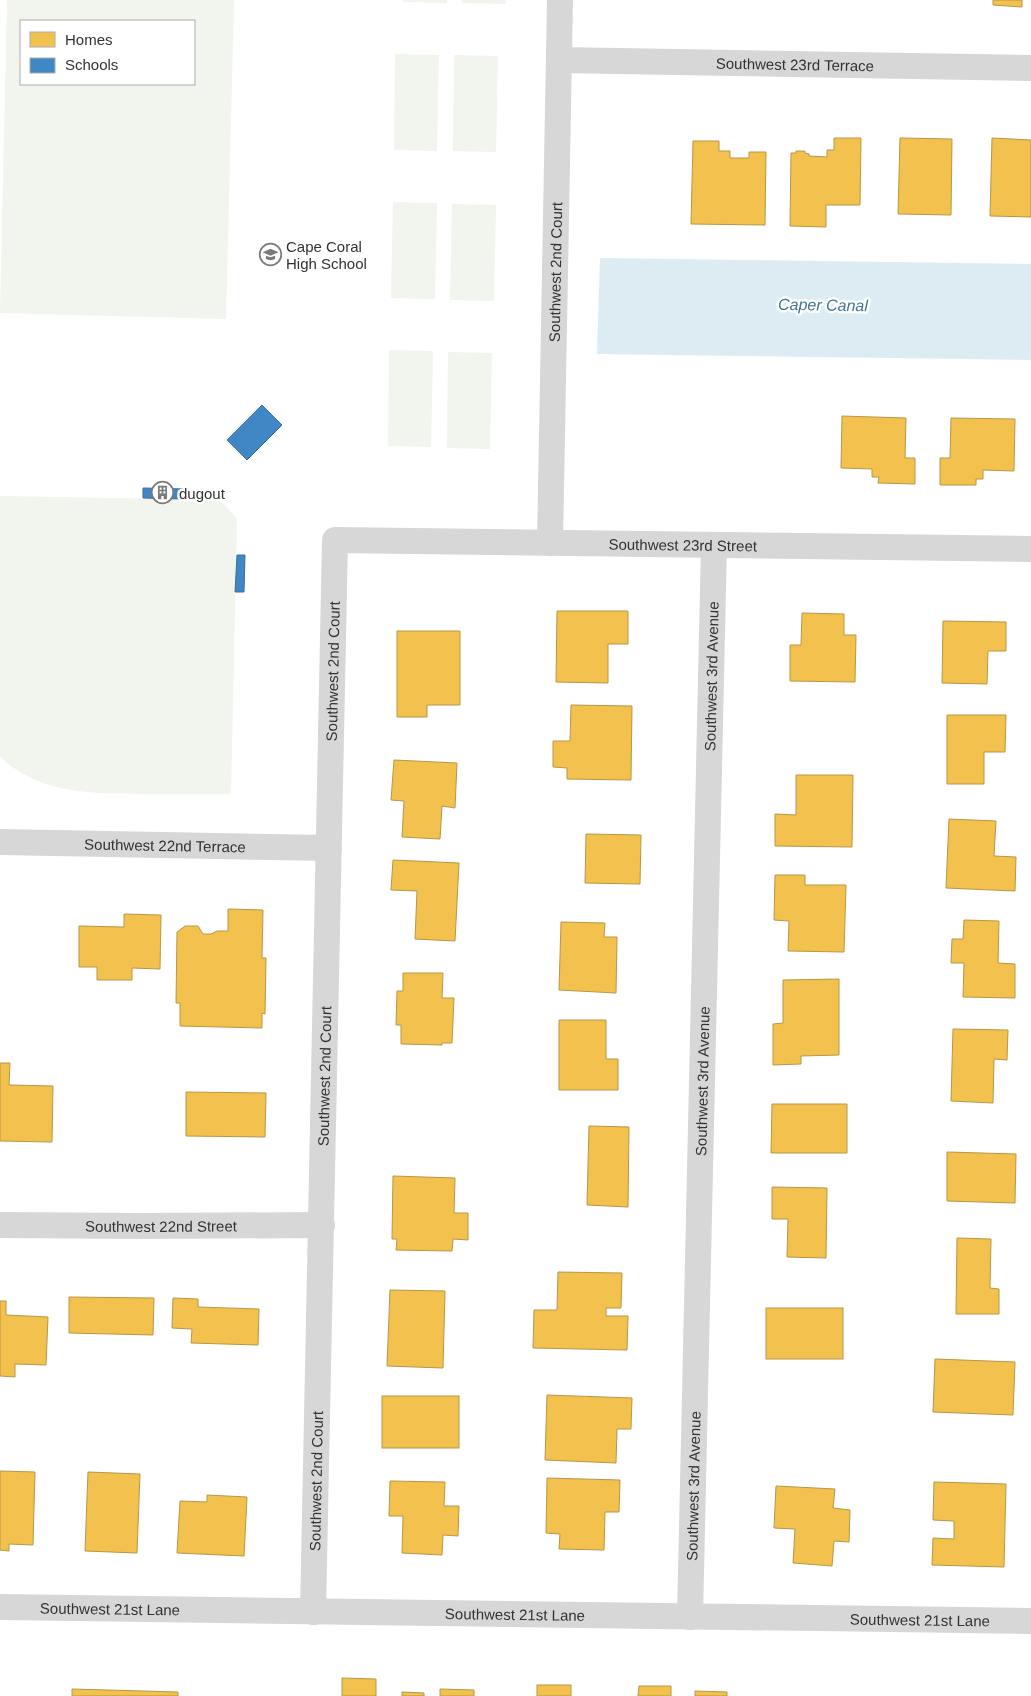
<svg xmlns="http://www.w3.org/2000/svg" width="1031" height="1696" viewBox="0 0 1031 1696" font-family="Helvetica,sans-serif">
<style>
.green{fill:#f1f5ed;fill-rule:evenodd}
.water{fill:#ddebf3}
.homes{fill:#f2c14e;stroke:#b99646}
.schools{fill:#3f88c5;stroke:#3b6e99}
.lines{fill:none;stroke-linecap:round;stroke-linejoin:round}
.minor{stroke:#d7d7d7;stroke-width:26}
.labels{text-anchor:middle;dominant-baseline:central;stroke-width:5;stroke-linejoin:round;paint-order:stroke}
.street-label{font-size:15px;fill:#333;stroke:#fff}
.poi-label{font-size:15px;fill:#333;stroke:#fff;text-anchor:start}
.water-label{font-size:16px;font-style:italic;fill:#3f7597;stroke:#fff}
</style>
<rect width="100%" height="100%" fill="#fff"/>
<!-- green -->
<g class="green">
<path d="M7,0H234L226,319L0,313ZM21,21H194V84H21Z"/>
<polygon points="403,0 447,0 447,3 403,2"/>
<polygon points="462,0 506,0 506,4 462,3"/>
<polygon points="395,54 439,55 437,151 394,150"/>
<polygon points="454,55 498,56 496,152 453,151"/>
<polygon points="393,202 437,203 435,299 391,298"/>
<polygon points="452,204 496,205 494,301 450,300"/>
<polygon points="389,350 433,351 431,447 388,446"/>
<polygon points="448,352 492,353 490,449 447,448"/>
<path d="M0,496L220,500L237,519L231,794C202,794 173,794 143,794C90,793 42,795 0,757Z"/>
</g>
<!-- water -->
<polygon class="water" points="600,258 1031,264 1031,360 597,354"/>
<!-- homes -->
<g class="homes">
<polygon points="993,0 1022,0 1022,7 993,5"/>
<polygon points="834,138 861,138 860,205 826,205 826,227 790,226 791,153 796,153 796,151 805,151 805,153 809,154 809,156 827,157 827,150 834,150"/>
<polygon points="900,138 952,139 951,215 898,214"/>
<polygon points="992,138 1031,140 1031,217 990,216"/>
<polygon points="693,141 719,141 719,151 730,151 730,158 749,158 749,152 766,152 765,225 691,224"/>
<polygon points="842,416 906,418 905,458 915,458 915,484 878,483 879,477 872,477 872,469 841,468"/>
<polygon points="951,418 1015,419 1014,471 983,470 983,479 976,479 976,485 940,485 940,458 950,458"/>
<polygon points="557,611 628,611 628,644 608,644 608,683 556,682"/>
<polygon points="802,613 844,614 844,635 856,635 855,682 790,681 790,645 801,645"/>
<polygon points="943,621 1006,622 1006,651 988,651 987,684 942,683"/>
<polygon points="397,631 460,631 460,705 427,705 427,717 397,717"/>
<polygon points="571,705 632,706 631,780 567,779 567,768 553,767 553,741 570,741"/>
<polygon points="947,715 1006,715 1005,752 984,752 984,784 947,784"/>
<polygon points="394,760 457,763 455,808 442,806 440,839 402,837 404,801 391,800"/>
<polygon points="796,775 853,775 852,847 775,846 775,814 796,815"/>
<polygon points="949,819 996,821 994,856 1016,857 1015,891 946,888"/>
<polygon points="586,834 641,835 640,884 585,883"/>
<polygon points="393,860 459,863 455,941 415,939 417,891 391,890"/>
<polygon points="775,875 805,875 805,885 846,885 844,952 788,951 789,921 774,920"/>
<polygon points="228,909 263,910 262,958 266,958 265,1014 262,1013 262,1028 180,1026 180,1003 176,1003 177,932 185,926 198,926 203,934 211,934 217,931 228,931"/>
<polygon points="124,914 161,915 160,969 132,968 132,980 97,980 97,967 79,967 79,926 124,927"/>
<polygon points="964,920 999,921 998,963 1015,964 1015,998 963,997 964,963 951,963 952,939 963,939"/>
<polygon points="561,922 605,923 604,937 617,937 616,993 559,990"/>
<polygon points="403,973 443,973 442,998 454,998 452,1043 442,1043 442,1045 401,1044 401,1025 396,1025 397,991 403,991"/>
<polygon points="839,979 839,1055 801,1056 801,1064 773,1065 773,1024 783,1023 783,980"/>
<polygon points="559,1020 606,1020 606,1059 618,1059 618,1090 559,1090"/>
<polygon points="953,1029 1008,1030 1007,1060 994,1059 993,1103 951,1101"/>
<polygon points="0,1063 10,1063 9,1085 53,1086 52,1142 0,1141"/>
<polygon points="186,1092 266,1093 265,1137 186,1136"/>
<polygon points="772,1104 847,1104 847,1153 771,1153"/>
<polygon points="589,1126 629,1127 628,1207 587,1205"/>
<polygon points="947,1152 1016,1154 1015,1203 947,1201"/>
<polygon points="393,1176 455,1178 454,1213 468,1213 468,1240 453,1239 452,1251 396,1250 397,1239 392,1239"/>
<polygon points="772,1187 827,1188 826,1258 787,1257 788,1219 772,1219"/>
<polygon points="957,1238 991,1239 990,1288 999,1289 999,1314 956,1314"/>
<polygon points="558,1272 622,1273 621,1308 606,1308 606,1316 628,1316 627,1350 533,1348 534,1310 557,1310"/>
<polygon points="390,1290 445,1291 443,1368 387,1366"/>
<polygon points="69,1297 154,1298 153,1335 69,1333"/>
<polygon points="173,1298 198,1299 198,1307 259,1309 258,1345 191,1343 192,1329 172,1328"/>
<polygon points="0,1301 6,1301 6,1315 48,1317 46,1365 15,1364 15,1377 0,1376"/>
<rect x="766" y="1308" width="77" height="51"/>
<polygon points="935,1359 1015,1362 1013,1415 933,1412"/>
<polygon points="547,1395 632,1398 631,1429 617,1429 616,1463 545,1460"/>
<rect x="382" y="1396" width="77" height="52"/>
<polygon points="0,1471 35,1472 33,1545 9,1544 9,1551 0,1550"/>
<polygon points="88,1472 140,1474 137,1553 85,1551"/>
<polygon points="547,1478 620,1480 619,1512 605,1512 604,1550 559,1549 560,1534 546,1533"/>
<polygon points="390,1481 445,1482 444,1506 459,1506 458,1536 443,1535 442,1555 402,1553 403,1516 389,1516"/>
<polygon points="934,1482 1006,1484 1004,1567 932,1565 933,1538 954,1539 954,1521 933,1520"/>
<polygon points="776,1486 835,1489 833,1508 850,1510 849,1542 834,1541 832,1566 793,1563 795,1529 774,1528"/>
<polygon points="207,1495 247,1497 244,1556 177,1553 180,1501 207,1502"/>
<polygon points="342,1678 376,1679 376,1696 342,1696"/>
<rect x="537" y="1685" width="34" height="11"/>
<polygon points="639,1686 671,1686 671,1696 638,1696"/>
<polygon points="72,1689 178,1692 178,1696 72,1696"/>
<polygon points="440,1689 474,1690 474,1696 440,1696"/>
<polygon points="695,1691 727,1692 727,1696 695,1696"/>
<polygon points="402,1692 424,1693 424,1696 402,1696"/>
</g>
<!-- schools -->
<g class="schools">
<polygon points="262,405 282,425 247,460 227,440"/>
<polygon points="143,488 184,489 183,499 143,498"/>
<polygon points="237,555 245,555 244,592 235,592"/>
</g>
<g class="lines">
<!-- minor -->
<g class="minor">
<path id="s1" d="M559,60L1031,68"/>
<path id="s2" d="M550,543L560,0"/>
<path id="s3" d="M0,842L329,848"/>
<path id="s4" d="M0,1225L141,1226L322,1225"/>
<path id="s5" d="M0,1607L1031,1621"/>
<path id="s6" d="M313,1612L335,540L1031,549"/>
<path id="s7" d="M690,1617L714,545"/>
</g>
</g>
<!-- icons -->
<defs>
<symbol id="school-ring" viewBox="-11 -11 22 22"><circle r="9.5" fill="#fff" stroke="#7a7a7a" stroke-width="1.5"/><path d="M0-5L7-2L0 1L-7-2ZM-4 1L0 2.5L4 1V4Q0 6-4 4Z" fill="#7a7a7a"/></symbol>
<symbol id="building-ring" viewBox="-11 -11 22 22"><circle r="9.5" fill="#fff" stroke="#7a7a7a" stroke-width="1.5"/><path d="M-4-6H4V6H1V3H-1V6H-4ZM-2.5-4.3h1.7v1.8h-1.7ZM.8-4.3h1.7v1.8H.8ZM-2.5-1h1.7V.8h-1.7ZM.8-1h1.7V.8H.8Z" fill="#7a7a7a"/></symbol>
</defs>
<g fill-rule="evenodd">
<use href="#school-ring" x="258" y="242" width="25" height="25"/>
<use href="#building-ring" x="150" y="480" width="25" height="25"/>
</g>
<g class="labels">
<!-- street labels -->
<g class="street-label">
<text stroke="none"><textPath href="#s1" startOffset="236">Southwest 23rd Terrace</textPath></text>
<text stroke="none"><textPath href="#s2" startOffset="271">Southwest 2nd Court</textPath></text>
<text stroke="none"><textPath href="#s6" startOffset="1420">Southwest 23rd Street</textPath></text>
<text stroke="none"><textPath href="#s6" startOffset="941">Southwest 2nd Court</textPath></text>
<text stroke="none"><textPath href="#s7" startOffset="941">Southwest 3rd Avenue</textPath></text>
<text stroke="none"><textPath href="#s3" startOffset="165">Southwest 22nd Terrace</textPath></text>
<text stroke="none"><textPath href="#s6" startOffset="536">Southwest 2nd Court</textPath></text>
<text stroke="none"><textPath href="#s7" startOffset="536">Southwest 3rd Avenue</textPath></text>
<text stroke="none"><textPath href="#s4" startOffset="161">Southwest 22nd Street</textPath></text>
<text stroke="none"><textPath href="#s6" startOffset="131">Southwest 2nd Court</textPath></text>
<text stroke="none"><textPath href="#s7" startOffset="131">Southwest 3rd Avenue</textPath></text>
<text stroke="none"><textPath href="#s5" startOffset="110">Southwest 21st Lane</textPath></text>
<text stroke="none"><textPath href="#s5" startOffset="515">Southwest 21st Lane</textPath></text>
<text stroke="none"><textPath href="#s5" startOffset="920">Southwest 21st Lane</textPath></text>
</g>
<!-- poi labels -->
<g class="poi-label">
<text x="286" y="246">Cape Coral<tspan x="286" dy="17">High School</tspan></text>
<text x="179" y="493">dugout</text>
</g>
<!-- water labels -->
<g class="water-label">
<text transform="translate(823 305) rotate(1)">Caper Canal</text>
</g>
</g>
<!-- legend -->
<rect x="20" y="20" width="175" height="65" fill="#ffffff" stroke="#adadad"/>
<rect x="30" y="32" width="25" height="15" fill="#f2c14e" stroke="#adadad"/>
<text x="65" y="45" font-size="15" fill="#333333">Homes</text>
<rect x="30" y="58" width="25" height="15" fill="#3f88c5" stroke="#adadad"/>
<text x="65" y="70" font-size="15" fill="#333333">Schools</text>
</svg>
